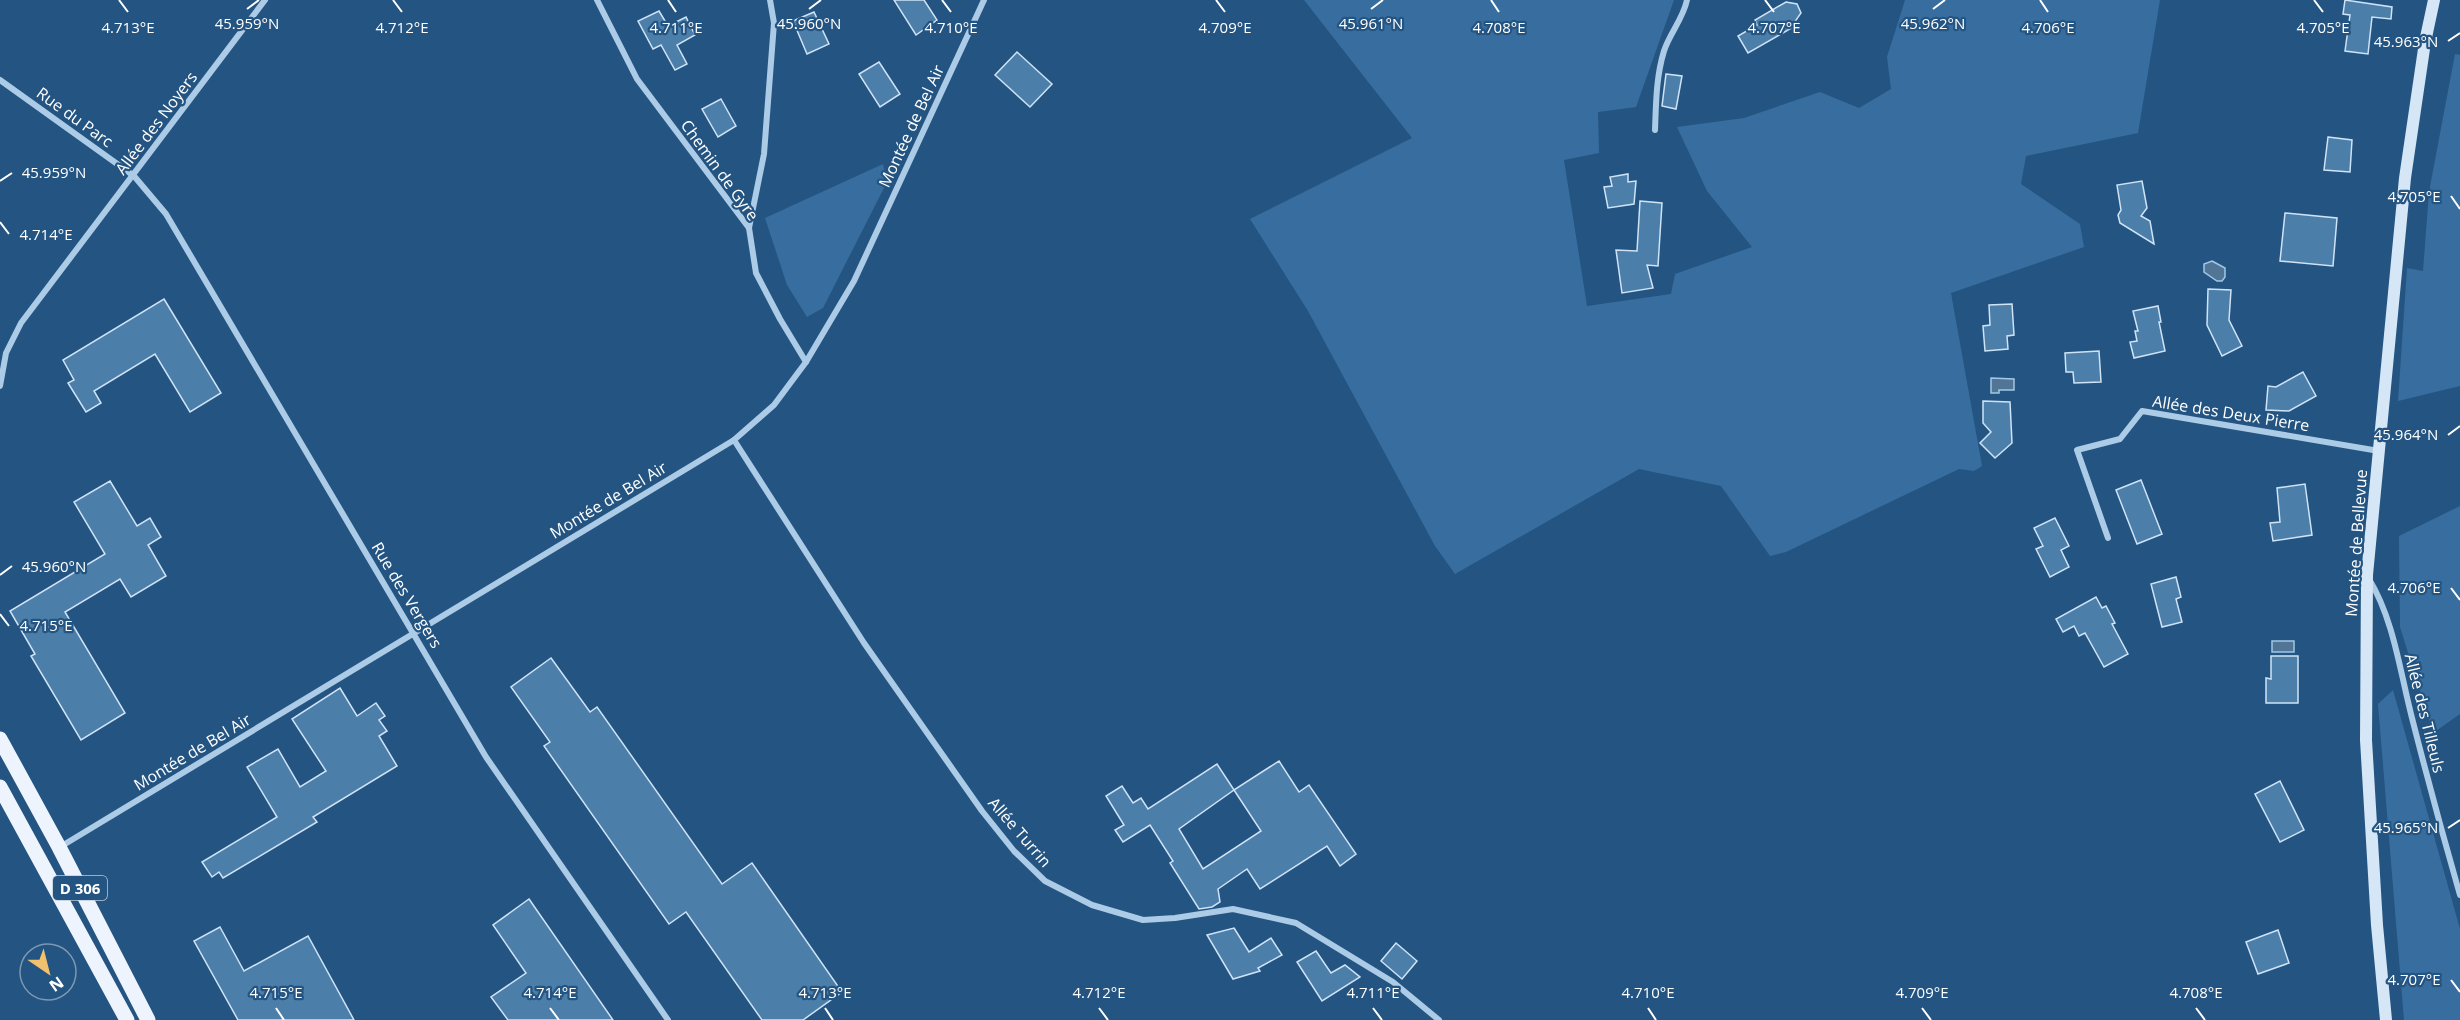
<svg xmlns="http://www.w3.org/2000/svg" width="2460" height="1020" viewBox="0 0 2460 1020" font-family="'Open Sans',sans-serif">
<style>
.green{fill:#386e9f}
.water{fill:#527595;stroke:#9fc7e8;stroke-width:1.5}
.building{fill:#4c7eaa;stroke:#cfe3f6;stroke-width:1.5;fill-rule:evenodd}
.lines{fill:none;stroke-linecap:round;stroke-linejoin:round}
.minor{stroke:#abcbe7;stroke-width:6}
.secondary{stroke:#d5e6f6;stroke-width:12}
.primary{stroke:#edf4fd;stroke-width:15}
.ticks{fill:none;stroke:#fff;stroke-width:2}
.labels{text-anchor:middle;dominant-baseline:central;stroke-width:4.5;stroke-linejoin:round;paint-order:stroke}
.shield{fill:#245481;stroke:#bdccd9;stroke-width:1.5}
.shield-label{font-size:15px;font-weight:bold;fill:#fff}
.street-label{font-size:16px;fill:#fff;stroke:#245481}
.ticks-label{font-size:15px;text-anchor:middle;fill:#fff;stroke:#245481;stroke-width:4.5;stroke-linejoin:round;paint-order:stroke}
</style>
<rect width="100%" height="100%" fill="#245481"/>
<!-- green -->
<g class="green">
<polygon points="1304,0 1674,0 1636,107 1598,112 1599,153 1564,160 1587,306 1671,294 1675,274 1752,247 1707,191 1677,127 1744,118 1820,92 1859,108 1891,89 1887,57 1905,0 2160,0 2138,133 2026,156 2021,184 2080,224 2084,247 1951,293 1982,466 1974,471 1959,469 1786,552 1770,556 1721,486 1639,469 1455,574 1435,546 1308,311 1250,219 1412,138"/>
<polygon points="2455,54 2460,55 2460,386 2398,401 2407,268 2423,271 2429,192"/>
<polygon points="883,164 887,182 823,308 807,317 787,285 765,218"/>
<polygon points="2460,506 2460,714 2433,733 2400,627 2399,536"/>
<polygon points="2393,690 2460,929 2460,1020 2404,1020 2378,704"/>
</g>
<!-- water -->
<g class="water">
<polygon points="2212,261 2225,268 2225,277 2222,281 2217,281 2204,272 2204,264"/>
<polygon points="1991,378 2014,379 2014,390 1999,390 1999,393 1991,393"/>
<rect x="2272" y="641" width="22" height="11"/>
</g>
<!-- building -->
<g class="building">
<polygon points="894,0 924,0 937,20 916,35"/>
<polygon points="2345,0 2392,7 2391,19 2372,17 2368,54 2345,51 2350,15 2343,14"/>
<polygon points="1786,2 1797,4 1801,13 1794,23 1795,26 1748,53 1738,36 1757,25 1755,20"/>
<polygon points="659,11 668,26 686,17 695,35 677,45 687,64 675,70 661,45 653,49 638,21"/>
<polygon points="814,12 829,44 807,54 793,21"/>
<polygon points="1017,52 1052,84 1030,107 995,75"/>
<polygon points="879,62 900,94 880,107 859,74"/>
<polygon points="1666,74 1682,76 1676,109 1662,106"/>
<polygon points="721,99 736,126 718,137 702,109"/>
<polygon points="2328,137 2352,140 2350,172 2324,170"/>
<polygon points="1628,174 1628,182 1636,181 1634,204 1608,208 1604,187 1612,186 1610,177"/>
<polygon points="2142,181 2147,208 2141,216 2150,221 2154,244 2120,223 2118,215 2121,210 2117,185"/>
<polygon points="1640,201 1662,203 1658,266 1647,265 1653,288 1622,293 1616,250 1637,251"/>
<polygon points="2285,213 2337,218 2333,266 2280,261"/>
<polygon points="2208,289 2231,290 2229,320 2242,346 2222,356 2207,325"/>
<polygon points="164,299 221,393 190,412 155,354 94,391 101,403 86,412 68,383 74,380 63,360"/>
<polygon points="2012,304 2014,335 2007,336 2008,349 1985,351 1983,326 1990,325 1989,305"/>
<polygon points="2158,306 2161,322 2159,322 2165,351 2134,358 2130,342 2137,341 2135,331 2138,331 2133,311"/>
<polygon points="2099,351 2101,382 2074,383 2073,372 2066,372 2065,353"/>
<polygon points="2303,372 2316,396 2289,411 2266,410 2268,386 2276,387"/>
<polygon points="1983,401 2010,402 2012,443 1995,458 1980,443 1991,432 1983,423"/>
<polygon points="2141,480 2162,534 2137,544 2116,490"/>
<polygon points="110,481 137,526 150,518 161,537 148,545 166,576 131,597 120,579 65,612 125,713 81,740 31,656 35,654 10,611 105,554 74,502"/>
<polygon points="2305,484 2312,535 2273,541 2270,523 2280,522 2277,488"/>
<polygon points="2055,518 2069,546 2061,550 2069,567 2050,577 2036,549 2043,546 2034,528"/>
<polygon points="2176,577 2181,597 2176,599 2182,622 2162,627 2151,584"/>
<polygon points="2096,597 2102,608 2106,606 2115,623 2112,624 2128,654 2104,667 2085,633 2079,636 2074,626 2063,632 2056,619"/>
<polygon points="2271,656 2298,656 2298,703 2266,703 2266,678 2271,679"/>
<polygon points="551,658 590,712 597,707 722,884 752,863 842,992 803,1020 762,1020 686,912 669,924 544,746 550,742 511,687"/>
<polygon points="340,688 357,716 376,703 385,716 379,720 387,731 379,736 397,766 313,817 317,822 223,878 219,872 212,877 202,862 277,817 247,767 278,749 300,787 326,771 292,719"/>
<path d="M1279,761L1299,792L1309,785L1356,854L1340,866L1327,846L1260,889L1247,869L1218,889L1220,902L1212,907L1199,909L1170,863L1173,861L1150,825L1123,842L1115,830L1124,825L1106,796L1122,786L1133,803L1141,798L1148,809L1217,764L1234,790ZM1234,790L1261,831L1203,869L1179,829Z"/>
<polygon points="2280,781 2304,830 2280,842 2255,794"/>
<polygon points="529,899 613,1020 508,1020 491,997 526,973 493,925"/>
<polygon points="220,927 244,971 308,936 354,1020 238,1020 194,941"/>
<polygon points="1234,928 1249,952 1271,938 1282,955 1258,968 1260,971 1233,979 1207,935"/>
<polygon points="2278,930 2289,963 2258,974 2246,942"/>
<polygon points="1396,943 1417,961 1402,979 1381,961"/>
<polygon points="1316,951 1331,973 1345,965 1360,977 1322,1001 1297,962"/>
</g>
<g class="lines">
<!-- minor -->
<g class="minor">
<polyline points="597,0 637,79 749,228 756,273 780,319 806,362"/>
<polyline points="0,80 134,176 166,214 486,757 668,1020"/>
<path d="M1655,130C1656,104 1656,77 1664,51C1670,33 1683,19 1687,0"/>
<polyline points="749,228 764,154 774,23 770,0"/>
<polyline points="0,386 6,353 21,323 265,0"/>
<polyline points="734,440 864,643 982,811 1014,851 1045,881 1092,905 1143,920 1175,918 1233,909 1296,923 1393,982 1439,1020"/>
<polyline points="2108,538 2077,450 2120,439 2142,411 2379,451"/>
<path d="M2369,579C2394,620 2400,672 2412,718C2427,777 2443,836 2460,895"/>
<polyline points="60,847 734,440 774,405 806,362 854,281 984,0"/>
</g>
<!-- secondary -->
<polyline class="secondary" points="2386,1020 2377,925 2366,740 2367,575 2405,178 2425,42 2434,0"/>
<!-- primary -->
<g class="primary">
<polyline points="0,739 59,847 148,1020"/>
<polyline points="0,787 127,1020"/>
</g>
</g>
<!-- ticks -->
<path class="ticks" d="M119,0L128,12M393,0L402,12M668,0L676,12M942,0L951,12M1216,0L1225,12M1491,0L1499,12M1765,0L1774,12M2040,0L2048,12M2314,0L2323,12M247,9L259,0M809,9L821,0M1371,9L1383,0M1933,9L1945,0M2448,41L2460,33M0,181L12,173M2451,196L2460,209M0,222L9,234M2448,435L2460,426M0,575L12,566M2451,588L2460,600M0,614L9,626M2448,828L2460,820M2451,980L2460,992M276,1008L284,1020M550,1008L559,1020M825,1008L833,1020M1099,1008L1108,1020M1373,1008L1382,1020M1648,1008L1656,1020M1922,1008L1931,1020M2196,1008L2205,1020"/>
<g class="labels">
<!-- shield labels -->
<rect class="shield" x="53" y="876" width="54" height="24" rx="4.5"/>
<g class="shield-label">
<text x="80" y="888">D 306</text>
</g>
<!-- street labels -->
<g class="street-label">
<text transform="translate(75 117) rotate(36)">Rue du Parc</text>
<text transform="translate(156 123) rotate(-53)">Allée des Noyers</text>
<text transform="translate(911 126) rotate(-65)">Montée de Bel Air</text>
<text transform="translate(720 170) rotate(54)">Chemin de Gyre</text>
<text transform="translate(2231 413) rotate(9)">Allée des Deux Pierre</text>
<text transform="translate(608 500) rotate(-31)">Montée de Bel Air</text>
<text transform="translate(2356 543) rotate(-86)">Montée de Bellevue</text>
<text transform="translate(407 595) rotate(59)">Rue des Vergers</text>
<text transform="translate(2425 713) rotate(76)">Allée des Tilleuls</text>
<text transform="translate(192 752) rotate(-31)">Montée de Bel Air</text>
<text transform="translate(1020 832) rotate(49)">Allée Turrin</text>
</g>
</g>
<g class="ticks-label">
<text x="247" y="29">45.959°N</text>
<text x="809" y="29">45.960°N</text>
<text x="1371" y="29">45.961°N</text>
<text x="1933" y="29">45.962°N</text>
<text x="128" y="33">4.713°E</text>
<text x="402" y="33">4.712°E</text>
<text x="676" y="33">4.711°E</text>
<text x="951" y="33">4.710°E</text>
<text x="1225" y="33">4.709°E</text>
<text x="1499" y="33">4.708°E</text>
<text x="1774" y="33">4.707°E</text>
<text x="2048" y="33">4.706°E</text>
<text x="2323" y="33">4.705°E</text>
<text x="2406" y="47">45.963°N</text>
<text x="54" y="178">45.959°N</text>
<text x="2414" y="202">4.705°E</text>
<text x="46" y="240">4.714°E</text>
<text x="2406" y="440">45.964°N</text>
<text x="54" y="572">45.960°N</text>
<text x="2414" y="593">4.706°E</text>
<text x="46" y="631">4.715°E</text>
<text x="2406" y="833">45.965°N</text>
<text x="2414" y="985">4.707°E</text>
<text x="276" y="998">4.715°E</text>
<text x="550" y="998">4.714°E</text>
<text x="825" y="998">4.713°E</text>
<text x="1099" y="998">4.712°E</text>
<text x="1373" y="998">4.711°E</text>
<text x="1648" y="998">4.710°E</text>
<text x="1922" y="998">4.709°E</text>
<text x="2196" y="998">4.708°E</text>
</g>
<!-- north arrow -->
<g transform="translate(48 972) rotate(145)"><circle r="28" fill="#245481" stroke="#7c98b3" stroke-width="1.5"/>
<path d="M0-4.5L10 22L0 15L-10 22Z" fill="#f1c16f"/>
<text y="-9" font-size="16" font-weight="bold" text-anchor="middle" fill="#ffffff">N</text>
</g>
</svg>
